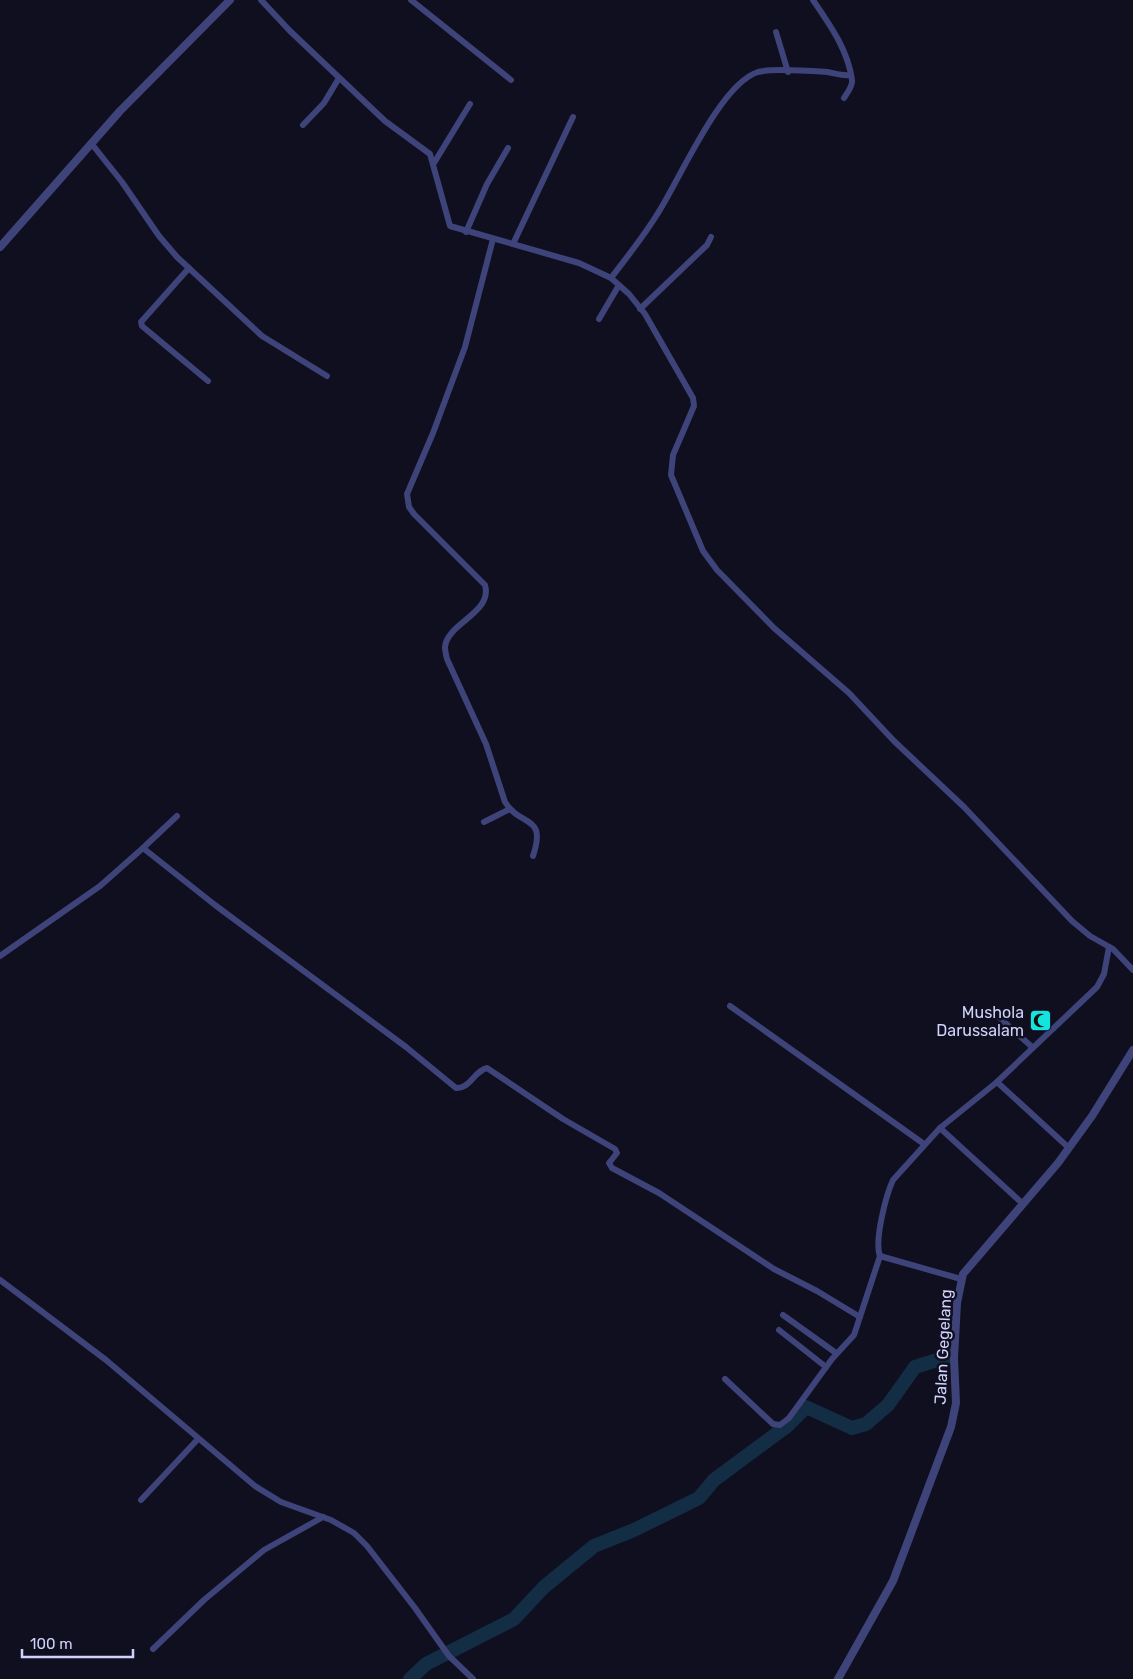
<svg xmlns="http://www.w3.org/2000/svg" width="1133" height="1679" viewBox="0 0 1133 1679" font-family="Rubik,sans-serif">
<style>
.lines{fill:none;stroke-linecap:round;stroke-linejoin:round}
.river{stroke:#122d44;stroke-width:14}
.minor{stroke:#3e437a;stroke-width:6}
.tertiary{stroke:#3e437a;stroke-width:8}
.labels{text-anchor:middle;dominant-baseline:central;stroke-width:5;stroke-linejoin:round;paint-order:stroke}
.poi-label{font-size:16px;fill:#d1d2fb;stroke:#0f0f1f;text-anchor:end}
.street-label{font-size:16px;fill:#d1d2fb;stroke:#0f0f1f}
</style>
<rect width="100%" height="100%" fill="#0f0f1f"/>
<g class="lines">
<!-- river -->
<polyline class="river" points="410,1679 426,1664 514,1619 544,1587 594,1546 634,1530 699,1498 714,1480 787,1426 806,1407 852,1428 866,1424 888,1405 915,1367 950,1356"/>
<!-- minor -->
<g class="minor">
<polyline points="261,0 290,31 385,121 430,154 450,226 579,263 611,278 629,294 645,314 693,398 694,406 673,455 671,475 703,551 717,570 774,628 849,693 894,741 964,807 1072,921 1090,936 1113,949 1133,970"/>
<polyline points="411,0 511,80"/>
<path d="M813,0C830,25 848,50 852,80C853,86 847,93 844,98"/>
<polyline points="776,32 788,72"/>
<polyline points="303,125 324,103 339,78"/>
<polyline points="91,143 122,182 159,236 177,257 262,336 327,376"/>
<polyline points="434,163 470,104"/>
<polyline points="466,232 487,184 508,148"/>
<path d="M493,239L465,347L433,433L407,494L409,507L414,514L485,585C493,613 447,623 445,647C445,651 446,655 447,659L486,744L505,802C521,828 547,814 533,856"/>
<polyline points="513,244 573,117"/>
<polyline points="189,268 141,322 142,326 208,381"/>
<path d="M611,278C627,257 644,236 658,213C680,179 720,84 758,72C772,68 812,71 827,72C834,73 842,76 849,75"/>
<polyline points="640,309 707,245 711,237"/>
<polyline points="599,319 619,285"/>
<polyline points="484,822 510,809"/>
<polyline points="143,848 177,816"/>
<path d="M0,956L100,886L143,848L215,905L406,1047L456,1088C470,1089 474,1071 487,1068L563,1119L615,1149L617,1153L609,1163L612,1168L659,1193L774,1269L817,1291L860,1317"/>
<polyline points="730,1006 924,1144"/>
<polyline points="991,1010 1032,1047"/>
<polyline points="997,1082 1069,1148"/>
<polyline points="940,1128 1023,1204"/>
<polyline points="880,1256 961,1279"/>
<polyline points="0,1280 106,1360 255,1486 281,1502 331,1520 354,1533 367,1546 415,1608 449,1656 473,1679"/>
<polyline points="783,1315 836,1353"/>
<polyline points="779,1330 826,1367"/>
<path d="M725,1379L773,1424L780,1425L789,1418L832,1359L854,1335L880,1256C874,1241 886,1195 893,1180L940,1128L997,1082L1097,987L1104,974L1109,947"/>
<polyline points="141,1500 198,1439"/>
<polyline points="153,1649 204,1600 264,1550 323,1517"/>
</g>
<!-- tertiary -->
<g class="tertiary">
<polyline points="0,247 120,111 230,0"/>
<polyline points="838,1679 893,1581 951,1427 956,1403 954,1358 957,1303 963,1274 1058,1163 1092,1116 1133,1050"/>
</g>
</g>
<!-- icons -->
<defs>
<symbol id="mosque-square" viewBox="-11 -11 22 22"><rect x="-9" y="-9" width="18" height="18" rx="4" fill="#14e4de" stroke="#0f0f1f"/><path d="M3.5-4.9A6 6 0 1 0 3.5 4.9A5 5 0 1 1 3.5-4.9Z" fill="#111"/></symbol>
</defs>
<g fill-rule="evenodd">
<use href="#mosque-square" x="1028" y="1008" width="25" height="25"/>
</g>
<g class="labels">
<!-- poi labels -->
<g class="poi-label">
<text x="1024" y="1012">Mushola<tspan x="1024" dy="18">Darussalam</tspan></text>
</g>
<!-- street labels -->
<g class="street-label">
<text transform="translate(943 1347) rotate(-87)">Jalan Gegelang</text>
</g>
</g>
<!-- scale -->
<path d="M22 1649v8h111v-8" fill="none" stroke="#d1d2fb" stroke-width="2.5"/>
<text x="30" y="1649" font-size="15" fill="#d1d2fb" stroke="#0f0f1f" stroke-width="4" paint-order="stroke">100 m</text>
</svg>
